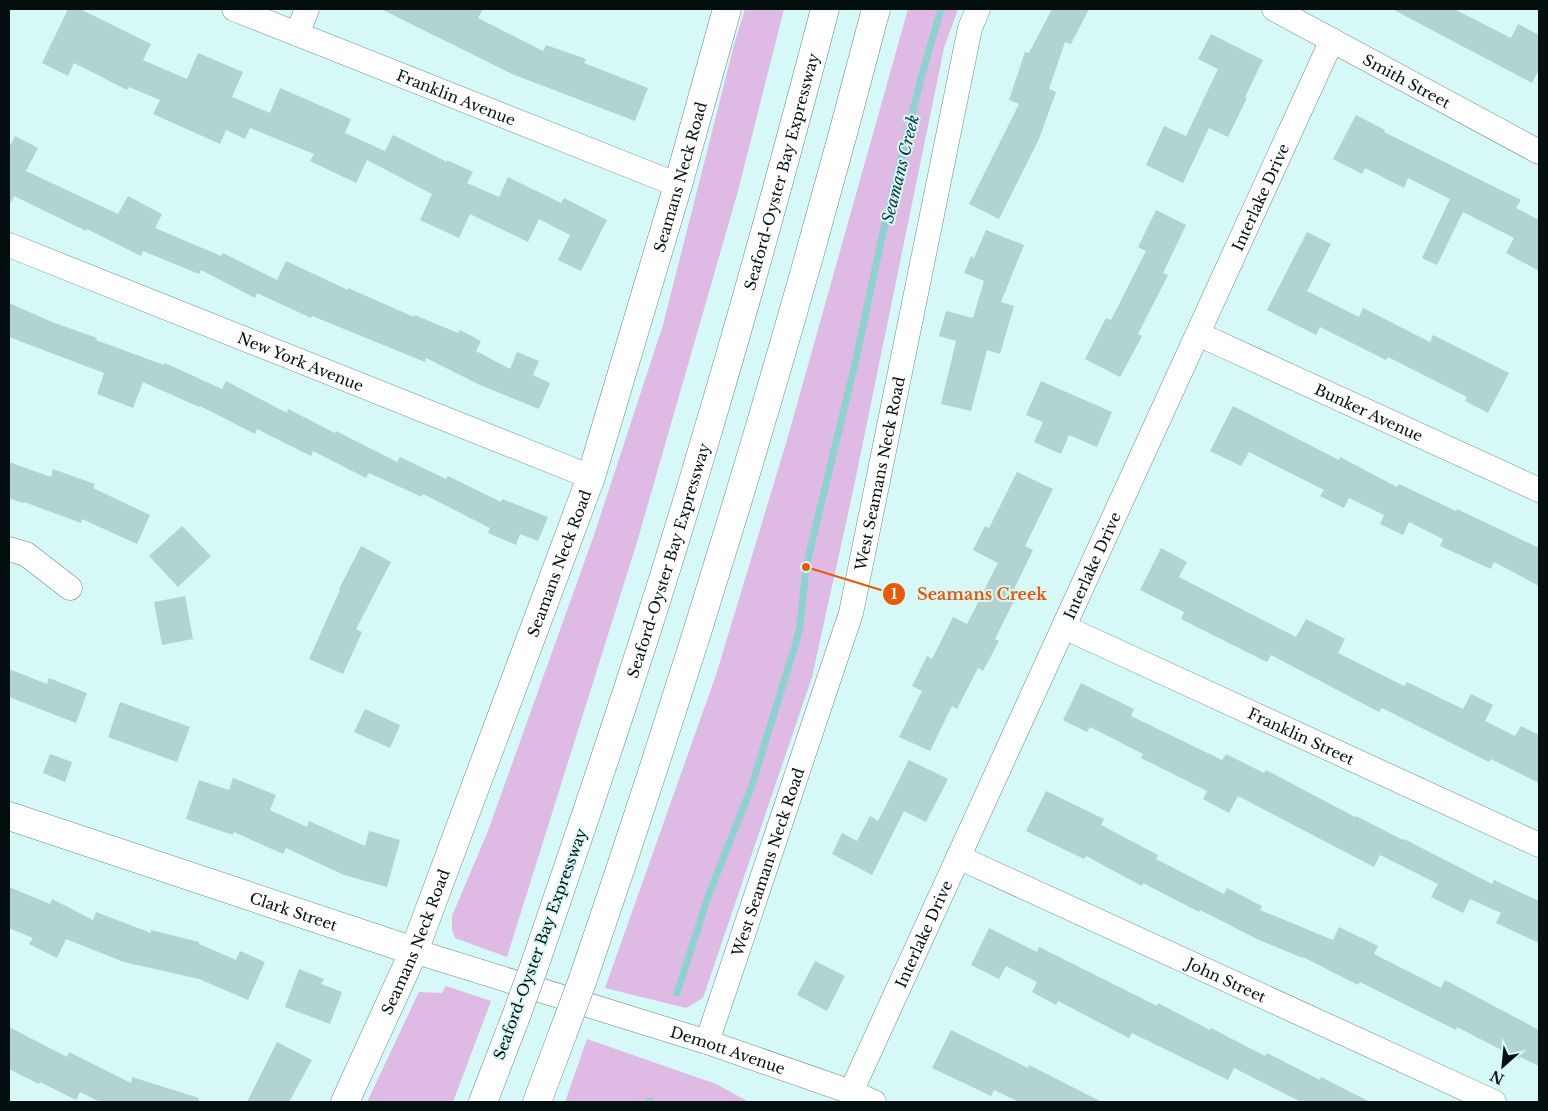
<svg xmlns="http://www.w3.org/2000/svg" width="1548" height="1111" viewBox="0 0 1548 1111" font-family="'Libre Baskerville',serif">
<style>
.green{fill:#debae5}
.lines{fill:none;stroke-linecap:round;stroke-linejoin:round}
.stream{stroke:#8cd2cf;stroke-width:7}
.building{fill:#b1d3d1}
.street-casing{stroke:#698a88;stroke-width:25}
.secondary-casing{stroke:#698a88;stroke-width:29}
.highway-casing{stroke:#698a88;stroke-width:29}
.street{stroke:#fff;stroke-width:24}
.secondary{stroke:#fff;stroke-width:28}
.highway{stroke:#fff;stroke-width:28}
.highway-bridge-casing{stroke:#698a88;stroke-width:29;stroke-linecap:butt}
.highway-bridge{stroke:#fff;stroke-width:28}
.labels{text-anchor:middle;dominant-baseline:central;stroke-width:4;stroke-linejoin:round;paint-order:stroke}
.street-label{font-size:15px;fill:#04100f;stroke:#d6f9f7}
.water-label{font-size:16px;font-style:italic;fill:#0f3331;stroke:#d6f9f7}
.leader{fill:none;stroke:#e8590c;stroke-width:2}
.callout-dot{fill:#e8590c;stroke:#d6f9f7;stroke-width:2}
.mark-label{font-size:15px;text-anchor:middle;font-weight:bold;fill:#fff}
.callout-label{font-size:16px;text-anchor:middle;font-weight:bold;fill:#e8590c;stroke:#d6f9f7;stroke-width:4;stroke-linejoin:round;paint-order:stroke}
</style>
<rect width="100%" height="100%" fill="#d6f9f7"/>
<!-- green -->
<g class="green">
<polygon points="745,9 784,9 738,191 637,542 507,957 455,938 452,929 452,916 488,831 594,535 663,325 734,45"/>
<polygon points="908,9 958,9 944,48 853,491 812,677 703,998 686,1008 605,988 716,675 787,440"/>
<polygon points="446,986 491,1001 453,1102 367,1102 419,992 442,993"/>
<polygon points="587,1039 716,1084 749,1102 565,1102"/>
</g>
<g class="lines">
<!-- stream -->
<g class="stream">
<polyline points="677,993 709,894 751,788 795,646 800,626 806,567 857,355 881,241 921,78 941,9"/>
<polyline points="650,1102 650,1101"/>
</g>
</g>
<!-- building -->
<g class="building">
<polygon points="68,9 80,9 151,44 143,60 187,79 198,53 243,72 232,97 270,113 280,88 351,119 345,133 385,151 393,135 447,162 447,160 473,172 467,183 499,197 508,177 561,203 564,198 607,220 581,271 558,260 570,235 539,219 528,242 470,214 459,238 420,220 432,194 367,160 356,183 310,161 314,154 250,128 245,139 226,130 220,144 153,114 160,100 129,87 127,90 74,63 68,76 42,63"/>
<polygon points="381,9 483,9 478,18 543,51 546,45 586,59 584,63 648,88 635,121 512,74"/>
<polygon points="1052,9 1089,9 1071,44 1065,42 1049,89 1056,92 1039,139 999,219 969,204 1019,104 1009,100 1025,52 1029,53"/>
<polygon points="1392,9 1454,9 1511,38 1518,24 1539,35 1539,69 1532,83"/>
<polygon points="1211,34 1263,60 1245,97 1247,98 1228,137 1209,128 1183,183 1146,165 1164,126 1186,136 1218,69 1198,59"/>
<polygon points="1356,115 1385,130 1384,132 1521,200 1516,208 1539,220 1539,271 1506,253 1514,238 1463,212 1437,265 1422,258 1450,199 1408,178 1404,188 1365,168 1362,174 1333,159"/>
<polygon points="15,136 38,148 26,171 118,214 128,196 162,214 155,228 221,256 223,253 277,280 286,261 348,290 348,288 414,317 415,315 458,333 460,330 481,341 476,351 510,369 517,352 539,361 533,375 550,383 539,409 480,385 426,358 425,362 312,316 311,318 257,293 255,298 201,270 199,274 143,251 141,256 87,229 86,231 14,196 9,206 9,148"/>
<polygon points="1156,210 1186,225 1163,273 1168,275 1138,334 1142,336 1120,377 1085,359 1106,318 1111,320 1146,251 1138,247"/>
<polygon points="986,230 1024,245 1001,302 1014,306 1000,354 987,350 971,411 941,404 956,341 939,336 946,311 973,318 984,281 964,273 971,256 974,258"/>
<polygon points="1307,232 1331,244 1307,291 1359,317 1363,308 1430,342 1433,335 1509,373 1488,413 1465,401 1467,397 1388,357 1386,360 1320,327 1316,335 1267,310"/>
<polygon points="9,303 52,322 97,338 96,340 164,365 165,363 222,389 226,381 287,413 288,409 335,433 336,431 397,462 400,457 446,479 448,476 501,502 502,499 548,517 538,541 520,534 516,545 488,533 490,528 423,494 422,497 369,473 366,478 313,451 311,456 257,429 255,434 200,406 199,407 143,382 133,408 97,394 104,373 9,337"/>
<polygon points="1041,381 1112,412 1097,447 1069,435 1061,454 1034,442 1043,422 1026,415"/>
<polygon points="1233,406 1339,460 1340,457 1397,487 1399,484 1456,511 1457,509 1539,548 1539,586 1494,562 1491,569 1440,546 1443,539 1409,522 1403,535 1380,524 1384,515 1349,498 1344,508 1320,496 1324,490 1249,452 1241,466 1210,451"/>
<polygon points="9,462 51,477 53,469 95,484 93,488 150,515 137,544 82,519 81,523 24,502 23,503 9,498"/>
<polygon points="1017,472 1053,489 1025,546 1033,550 1014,589 1019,591 995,639 999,641 983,671 978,668 957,709 952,706 930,751 899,737 922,691 912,686 927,656 932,659 953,617 967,624 998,563 973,550 985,526 989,528"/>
<polygon points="182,526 211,556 178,587 149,556"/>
<polygon points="361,546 391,562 356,629 362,632 343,674 309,659 340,590 339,589"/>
<polygon points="1161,548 1187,562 1179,577 1296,637 1306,619 1345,639 1338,653 1404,686 1407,682 1463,709 1471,694 1493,705 1485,721 1515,736 1521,726 1539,735 1539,783 1491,759 1489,762 1382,708 1379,712 1271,655 1267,662 1181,619 1184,612 1140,590"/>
<polygon points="185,596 193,639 162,645 154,602"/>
<polygon points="9,669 47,684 49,678 87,693 76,723 9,697"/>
<polygon points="1081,683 1134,709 1131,716 1222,760 1226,754 1264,773 1266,770 1355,817 1356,816 1403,840 1404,839 1492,884 1494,880 1539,901 1539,943 1496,923 1501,913 1470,899 1463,913 1431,897 1438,884 1380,855 1374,867 1238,796 1229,813 1203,799 1207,791 1141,758 1143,754 1090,727 1087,732 1063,720"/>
<polygon points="120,702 190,727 177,762 108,737"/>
<polygon points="365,709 400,725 390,748 354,732"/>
<polygon points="50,754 72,762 65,782 43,773"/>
<polygon points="909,760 948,779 926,822 904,811 872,875 832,854 842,833 857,841 870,816 878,821"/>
<polygon points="233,778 276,795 270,810 307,827 309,821 365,846 369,831 400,840 387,887 344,875 286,848 283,854 234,832 233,835 186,819 199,780 229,790"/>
<polygon points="1046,791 1104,819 1101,825 1158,855 1156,859 1224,894 1227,888 1262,906 1260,910 1333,940 1339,927 1378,946 1374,954 1441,988 1445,980 1539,1030 1539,1066 1520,1057 1519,1059 1457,1027 1456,1030 1360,982 1358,985 1303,957 1303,958 1259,940 1200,910 1199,912 1143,883 1142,886 1086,856 1084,859 1026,831"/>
<polygon points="9,887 50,904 52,899 93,920 96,912 151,933 151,930 199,942 199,944 236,960 240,951 265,962 248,1000 199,979 124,962 66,939 57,958 29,944 33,938 9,928"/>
<polygon points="989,928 1037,952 1039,947 1157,1006 1158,1003 1210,1030 1211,1028 1265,1056 1267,1053 1320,1080 1321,1077 1370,1102 1301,1102 1234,1068 1228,1080 1132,1033 1129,1038 1058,1001 1056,1005 1032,992 1037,982 1006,966 999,979 971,965"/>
<polygon points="815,961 845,976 827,1011 797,995"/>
<polygon points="299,969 324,979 321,984 342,992 330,1024 285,1007"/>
<polygon points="9,1027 67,1057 69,1052 131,1083 132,1077 199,1098 199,1102 100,1102 80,1092 76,1100 40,1082 39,1084 9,1069"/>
<polygon points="951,1030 1028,1068 1029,1065 1102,1102 1019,1102 994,1090 991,1096 932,1068"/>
<polygon points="277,1042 312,1060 289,1102 247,1102"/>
</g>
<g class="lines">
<defs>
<g id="street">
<path id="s1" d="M234,9L678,185"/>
<path id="s2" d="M1274,9L1539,152"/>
<polyline points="297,34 307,9"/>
<path id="s3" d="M9,245L591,477"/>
<path id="s4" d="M1198,334L1539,490"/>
<polyline points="9,549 26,554 70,588"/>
<path id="s5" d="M1064,627L1539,845"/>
<path id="s6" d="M958,857L1494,1102"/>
<path id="s7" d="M414,951L707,1042L851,1092L874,1102"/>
<path id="s8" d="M707,1042L851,613L970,28L978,9"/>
<path id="s9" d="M851,1092L1332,40"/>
</g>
<g id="secondary">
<path id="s10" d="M9,816L414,951"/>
<path id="s11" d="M345,1102L414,951L591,477L678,185L727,9"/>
</g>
<g id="highway">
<path id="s12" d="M535,964C594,792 653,619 704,444C747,300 787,154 825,9"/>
<path d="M583,979C693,659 791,336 876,9"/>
<polyline points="483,1102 515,1019"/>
<polyline points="537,1102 563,1033"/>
</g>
</defs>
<!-- street casing -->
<use href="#street" class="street-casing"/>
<!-- secondary casing -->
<use href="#secondary" class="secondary-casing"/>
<!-- highway casing -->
<use href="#highway" class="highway-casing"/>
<!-- street -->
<use href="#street" class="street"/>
<!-- secondary -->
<use href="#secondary" class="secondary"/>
<!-- highway -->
<use href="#highway" class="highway"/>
<defs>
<g id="highway-bridge">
<polyline points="515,1019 535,964"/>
<polyline points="563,1033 583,979"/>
</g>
</defs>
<!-- highway-bridge casing -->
<use href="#highway-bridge" class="highway-bridge-casing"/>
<!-- highway-bridge -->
<use href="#highway-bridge" class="highway-bridge"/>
</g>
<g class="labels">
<!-- street labels -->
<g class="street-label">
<text stroke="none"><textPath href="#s2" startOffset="151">Smith Street</textPath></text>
<text stroke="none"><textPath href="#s1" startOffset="239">Franklin Avenue</textPath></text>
<text stroke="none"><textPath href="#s12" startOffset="830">Seaford-Oyster Bay Expressway</textPath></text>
<text stroke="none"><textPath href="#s11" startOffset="985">Seamans Neck Road</textPath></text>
<text stroke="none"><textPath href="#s9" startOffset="984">Interlake Drive</textPath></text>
<text stroke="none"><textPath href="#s3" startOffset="314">New York Avenue</textPath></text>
<text stroke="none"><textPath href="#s4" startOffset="188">Bunker Avenue</textPath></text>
<text stroke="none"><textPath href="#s8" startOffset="595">West Seamans Neck Road</textPath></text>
<text stroke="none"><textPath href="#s12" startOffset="425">Seaford-Oyster Bay Expressway</textPath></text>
<text stroke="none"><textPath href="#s11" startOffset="580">Seamans Neck Road</textPath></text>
<text stroke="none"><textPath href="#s9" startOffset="579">Interlake Drive</textPath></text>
<text stroke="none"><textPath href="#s5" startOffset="261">Franklin Street</textPath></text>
<text stroke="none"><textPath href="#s8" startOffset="190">West Seamans Neck Road</textPath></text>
<text stroke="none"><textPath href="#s10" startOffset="300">Clark Street</textPath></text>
<text stroke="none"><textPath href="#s9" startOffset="174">Interlake Drive</textPath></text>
<text stroke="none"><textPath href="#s11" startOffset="175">Seamans Neck Road</textPath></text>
<text transform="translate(540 944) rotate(-70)">Seaford-Oyster Bay Expressway</text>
<text stroke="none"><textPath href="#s6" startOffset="295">John Street</textPath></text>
<text stroke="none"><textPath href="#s7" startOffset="329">Demott Avenue</textPath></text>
</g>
<!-- water labels -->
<g class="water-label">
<text transform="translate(900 169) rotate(-76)">Seamans Creek</text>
</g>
</g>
<!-- callouts -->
<path class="leader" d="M806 567L894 594"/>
<g class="callout-dot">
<circle cx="806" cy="567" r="5"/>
<circle cx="894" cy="594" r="12"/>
</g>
<g class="mark-label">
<text x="894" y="599">1</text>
</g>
<g class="callout-label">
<text x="982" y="600">Seamans Creek</text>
</g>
<!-- border -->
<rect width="1548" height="1111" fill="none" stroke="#04100f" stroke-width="20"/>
<!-- north arrow -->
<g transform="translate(1503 1066) rotate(207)" stroke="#d6f9f7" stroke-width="4" paint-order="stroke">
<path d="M0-4L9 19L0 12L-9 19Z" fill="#04100f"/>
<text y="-8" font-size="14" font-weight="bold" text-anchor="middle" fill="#04100f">N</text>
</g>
</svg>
